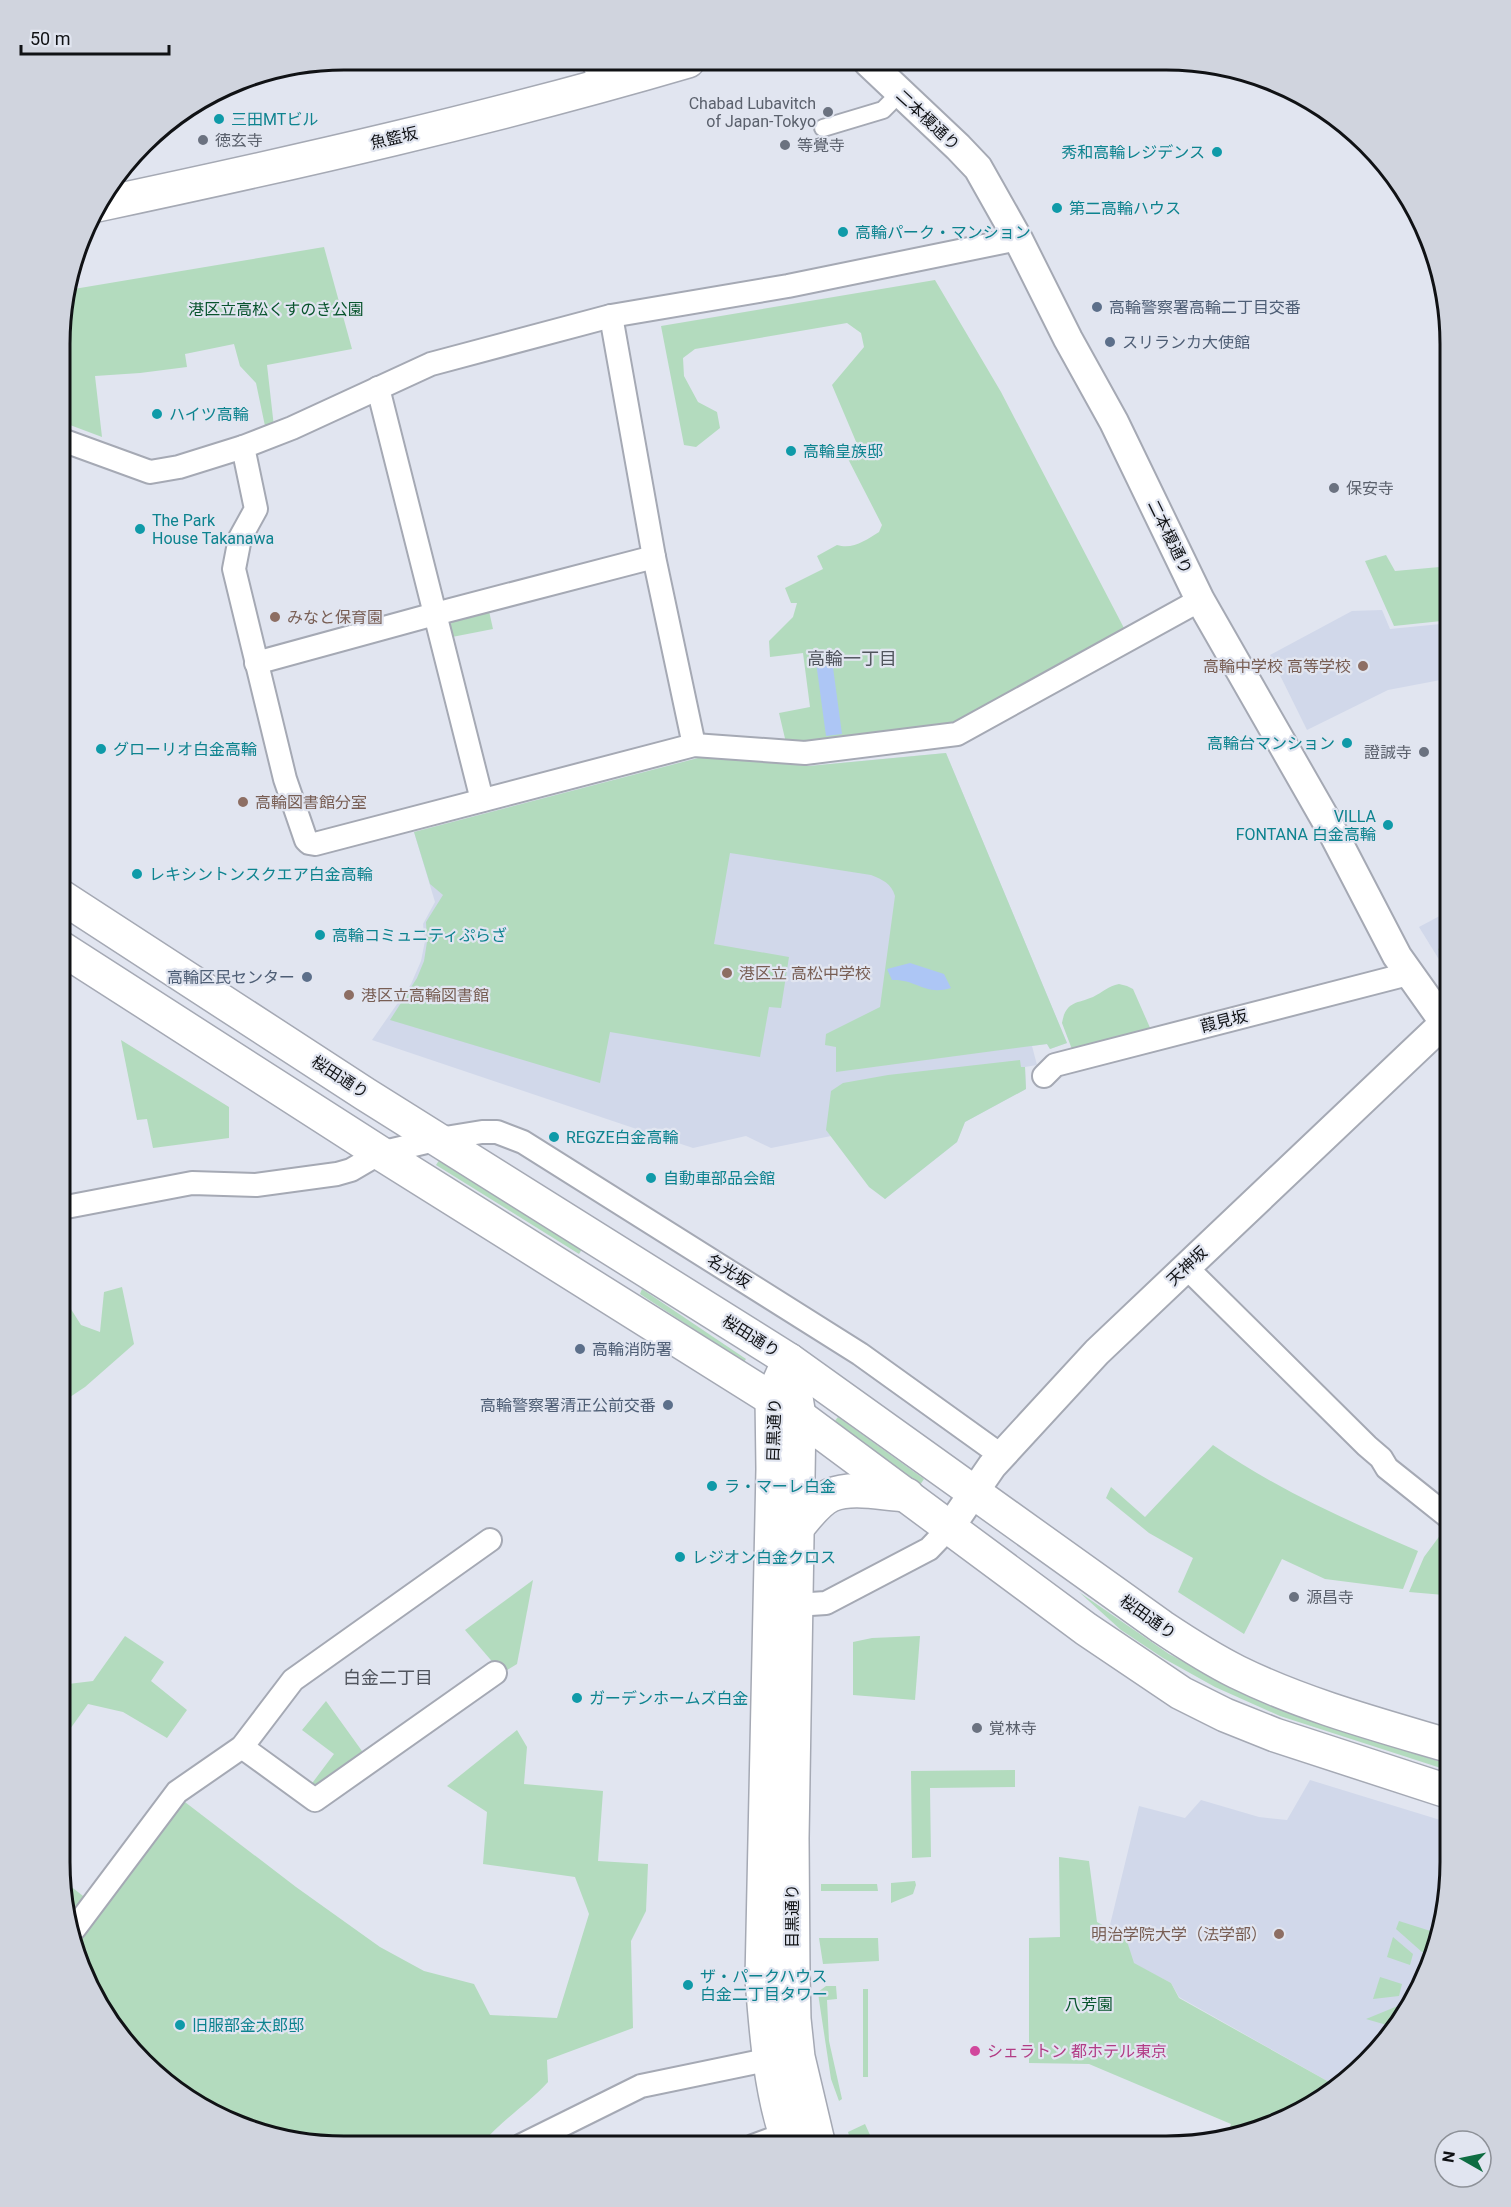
<svg xmlns="http://www.w3.org/2000/svg" width="1511" height="2207" viewBox="0 0 1511 2207" font-family="Roboto,'Noto Sans JP',sans-serif">
<style>
.built{fill:#d1d8ea}
.green{fill:#b3dbbe}
.water{fill:#adc6f5}
.lines{fill:none;stroke-linecap:round;stroke-linejoin:round}
.pedestrian-casing{stroke:#a5a9b4;stroke-width:20}
.minor-casing{stroke:#a5a9b4;stroke-width:26}
.tertiary-casing{stroke:#a5a9b4;stroke-width:32}
.secondary-casing{stroke:#a5a9b4;stroke-width:36}
.primary-casing{stroke:#a5a9b4;stroke-width:36}
.trunk-casing{stroke:#a5a9b4;stroke-width:36}
.pedestrian{stroke:#fff;stroke-width:16}
.minor{stroke:#fff;stroke-width:22}
.tertiary{stroke:#fff;stroke-width:28}
.secondary{stroke:#fff;stroke-width:33}
.primary{stroke:#fff;stroke-width:33}
.trunk{stroke:#fff;stroke-width:33}
.worship-dot{fill:#6b7280;stroke:#e1e5f0;stroke-width:2}
.culture-dot{fill:#0f9aa8;stroke:#e1e5f0;stroke-width:2}
.service-dot{fill:#5c6f8a;stroke:#e1e5f0;stroke-width:2}
.education-dot{fill:#8d6e63;stroke:#e1e5f0;stroke-width:2}
.hotel-dot{fill:#d1479c;stroke:#e1e5f0;stroke-width:2}
.labels{text-anchor:middle;dominant-baseline:central;stroke-width:4.5;stroke-linejoin:round;paint-order:stroke}
.worship-label{font-size:16px;fill:#5b616d;stroke:#e1e5f0;text-anchor:start}
.culture-label{font-size:16px;fill:#0d838f;stroke:#e1e5f0;text-anchor:start}
.street-label{font-size:16px;fill:#101215;stroke:#e1e5f0}
.service-label{font-size:16px;fill:#4e5e75;stroke:#e1e5f0;text-anchor:start}
.park-label{font-size:16px;fill:#08542d;stroke:#e1e5f0}
.education-label{font-size:16px;fill:#785e54;stroke:#e1e5f0;text-anchor:start}
.hotel-label{font-size:16px;fill:#b23c85;stroke:#e1e5f0;text-anchor:start}
.neighbourhood-label{font-size:18px;fill:#51555e;stroke:#e1e5f0}
.rim{fill:none;stroke:#101215;stroke-width:3}
</style>
<rect width="100%" height="100%" fill="#e1e5f0"/>
<!-- built -->
<g class="built">
<polygon points="1382,610 1390,629 1451,623 1451,678 1388,690 1307,730 1270,655 1352,611"/>
<polygon points="946,753 1067,1043 1050,1049 1047,1044 1032,1046 1037,1065 1025,1067 1026,1089 965,1122 957,1142 885,1199 831,1136 771,1148 746,1136 693,1148 372,1040 411,984 421,961 425,941 423,924 435,902 414,832 702,757 809,766"/>
<polygon points="1451,910 1451,979 1419,927"/>
<polygon points="1310,1780 1450,1823 1450,1881 1436,1954 1403,2021 1354,2077 1338,2087 1179,1997 1171,1983 1133,1963 1126,1938 1109,1929 1139,1806 1185,1818 1201,1800 1259,1817 1287,1820"/>
</g>
<!-- green -->
<g class="green">
<polygon points="324,247 352,349 267,365 274,427 265,426 256,383 240,366 234,344 185,354 187,367 140,373 95,376 102,437 62,422 62,307 68,290"/>
<path d="M935,280L1001,392L1125,630L957,730L787,747L779,713L810,707L803,653L770,657L769,641L793,617L797,603H791L785,588L823,569L817,556L837,545C853,550 866,540 879,532L882,525L844,451L857,444L832,385L864,347L861,333L847,323L695,349L683,358L684,376L698,402L717,412L720,428L696,447L684,445L661,326Z"/>
<polygon points="1386,555 1395,571 1451,566 1451,620 1394,626 1365,561"/>
<polygon points="489,611 493,629 452,637 449,625 457,619"/>
<path d="M946,753L1067,1043L1050,1049L1047,1044L836,1072V1047L825,1045L826,1034L880,1007L895,896C891,883 883,880 871,875L730,853L714,944L789,957L781,1008L769,1007L760,1057L610,1032L600,1083L390,1020L417,978L424,961L427,942L426,922L443,895L430,884L414,832L702,757L809,766Z"/>
<polygon points="1451,942 1451,969 1438,949"/>
<path d="M1119,984L1127,986L1133,989L1151,1030L1073,1052L1062,1023C1066,1001 1076,1004 1093,997C1103,992 1108,986 1119,984Z"/>
<polygon points="121,1040 229,1107 229,1138 153,1148 147,1119 137,1120"/>
<polygon points="1020,1060 1021,1067 1025,1067 1026,1089 965,1122 957,1142 885,1199 869,1187 826,1130 831,1091 843,1083 888,1075"/>
<polygon points="440,1159 582,1249 579,1254 436,1165"/>
<polygon points="122,1287 134,1344 85,1387 61,1403 61,1307 69,1306 81,1325 100,1332 104,1292"/>
<polygon points="642,1289 746,1359 744,1362 640,1294"/>
<polygon points="838,1417 924,1479 920,1485 834,1422"/>
<path d="M1213,1445C1276,1489 1348,1521 1418,1551L1403,1589L1325,1579L1282,1559L1244,1634L1178,1592L1193,1558L1149,1533L1106,1498L1111,1487L1145,1517Z"/>
<polygon points="1444,1530 1451,1535 1450,1602 1444,1612 1444,1595 1409,1592 1424,1557"/>
<polygon points="533,1580 517,1664 502,1673 465,1630"/>
<polygon points="1079,1592 1169,1654 1264,1703 1316,1722 1450,1765 1450,1771 1280,1716 1215,1687 1163,1658 1121,1630"/>
<polygon points="125,1636 164,1662 151,1681 187,1710 167,1738 123,1712 88,1704 60,1743 60,1685 93,1681"/>
<polygon points="920,1636 915,1700 853,1695 853,1642 872,1638"/>
<polygon points="326,1701 367,1758 316,1793 310,1786 334,1754 302,1730"/>
<path d="M517,1730L527,1747L524,1784L603,1791L598,1861L648,1864L646,1911L631,1941L633,2028L547,2060L548,2082C527,2105 500,2121 481,2145H308L236,2125L172,2088L89,1988L77,1935L181,1799L296,1887L380,1947L424,1971L474,1984L490,2015L557,2018L589,1914L575,1877L483,1864L487,1812L447,1786Z"/>
<polygon points="1015,1770 1015,1787 930,1788 931,1857 912,1858 911,1771"/>
<polygon points="1059,1857 1089,1861 1097,1922 1126,1938 1134,1963 1171,1983 1179,1998 1338,2087 1292,2118 1228,2133 1231,2124 1089,2064 1029,2063 1029,1938 1060,1937"/>
<polygon points="915,1881 916,1885 913,1894 891,1903 891,1883"/>
<polygon points="65,1882 87,1899 73,1918"/>
<polygon points="821,1884 877,1884 878,1891 821,1891"/>
<polygon points="1399,1921 1440,1934 1435,1956 1422,1952 1396,1929"/>
<polygon points="1393,1937 1413,1954 1410,1965 1387,1957"/>
<polygon points="819,1938 878,1938 879,1961 823,1964"/>
<polygon points="1380,1977 1402,1984 1399,1996 1373,1999"/>
<polygon points="826,1986 836,1986 837,1999 827,2000 829,2041 842,2099 839,2101 831,2079 819,2000 818,1992"/>
<rect x="863" y="1989" width="5" height="88"/>
<polygon points="1405,2003 1411,2005 1403,2021 1397,2028 1366,2019"/>
<polygon points="865,2124 875,2146 852,2146 848,2132"/>
</g>
<!-- water -->
<g class="water">
<polygon points="832,660 842,734 826,736 816,662"/>
<path d="M910,963L944,974L951,988C924,996 917,979 892,980L887,969Z"/>
</g>
<g class="lines">
<defs>
<polyline id="pedestrian" points="823,128 883,110 890,103"/>
<g id="minor">
<polyline points="593,61 602,86"/>
<polyline points="1018,239 788,286 611,316 431,364 292,428 243,447 256,509 240,538 234,569 285,779 306,840 309,843 315,844 694,745 805,753 957,734 1200,600"/>
<polyline points="611,316 654,557 694,745"/>
<polyline points="378,388 482,800"/>
<polyline points="62,440 150,472 179,467 243,447"/>
<polyline points="256,663 435,614 654,557"/>
<polyline points="1044,1076 1055,1065 1408,974"/>
<polyline points="61,1208 192,1183 256,1185 337,1174 351,1170 380,1153 439,1139 482,1132 497,1132 523,1142 860,1354 1002,1456"/>
<polyline points="1186,1267 1367,1446 1381,1458 1387,1468 1451,1519"/>
<polyline points="795,1605 826,1603 929,1549 950,1527"/>
<polyline points="242,1747 315,1800 495,1673"/>
<polyline points="75,1928 177,1792 242,1747 293,1680 490,1540"/>
<polyline points="522,2145 641,2086 771,2059"/>
<polyline points="753,2146 785,2134"/>
</g>
<g id="tertiary">
<polyline points="868,62 958,147 978,168 1018,239 1068,339 1114,422 1200,600 1331,829 1397,956 1451,1032"/>
<polyline points="950,1527 992,1466 1097,1352 1443,1024"/>
</g>
<path id="secondary" d="M97,205C295,163 494,118 688,61"/>
<g id="primary">
<path d="M789,1360L772,1398L773,1469L762,1979C766,2031 771,2098 790,2146"/>
<polyline points="795,1391 799,1416 792,1838 793,1974 794,2019 798,2057 819,2146"/>
</g>
<g id="trunk">
<path d="M62,897L365,1094L789,1360L1162,1627C1186,1643 1211,1659 1237,1672C1304,1705 1379,1725 1450,1746"/>
<polyline points="61,948 380,1153 799,1416 1086,1629 1181,1693 1225,1715 1275,1735 1450,1792"/>
<path d="M796,1529C806,1518 817,1501 831,1495C852,1486 884,1494 907,1495"/>
</g>
</defs>
<!-- pedestrian casing -->
<use href="#pedestrian" class="pedestrian-casing"/>
<!-- minor casing -->
<use href="#minor" class="minor-casing"/>
<!-- tertiary casing -->
<use href="#tertiary" class="tertiary-casing"/>
<!-- secondary casing -->
<use href="#secondary" class="secondary-casing"/>
<!-- primary casing -->
<use href="#primary" class="primary-casing"/>
<!-- trunk casing -->
<use href="#trunk" class="trunk-casing"/>
<!-- pedestrian -->
<use href="#pedestrian" class="pedestrian"/>
<!-- minor -->
<use href="#minor" class="minor"/>
<!-- tertiary -->
<use href="#tertiary" class="tertiary"/>
<!-- secondary -->
<use href="#secondary" class="secondary"/>
<!-- primary -->
<use href="#primary" class="primary"/>
<!-- trunk -->
<use href="#trunk" class="trunk"/>
</g>
<!-- markers -->
<g class="worship-dot">
<circle cx="828" cy="112" r="6"/>
<circle cx="203" cy="140" r="6"/>
<circle cx="785" cy="145" r="6"/>
<circle cx="1334" cy="488" r="6"/>
<circle cx="1424" cy="752" r="6"/>
<circle cx="1294" cy="1597" r="6"/>
<circle cx="977" cy="1728" r="6"/>
</g>
<g class="culture-dot">
<circle cx="219" cy="119" r="6"/>
<circle cx="1217" cy="152" r="6"/>
<circle cx="1057" cy="208" r="6"/>
<circle cx="843" cy="232" r="6"/>
<circle cx="157" cy="414" r="6"/>
<circle cx="791" cy="451" r="6"/>
<circle cx="140" cy="529" r="6"/>
<circle cx="1347" cy="743" r="6"/>
<circle cx="101" cy="749" r="6"/>
<circle cx="1388" cy="825" r="6"/>
<circle cx="137" cy="874" r="6"/>
<circle cx="320" cy="935" r="6"/>
<circle cx="554" cy="1137" r="6"/>
<circle cx="651" cy="1178" r="6"/>
<circle cx="712" cy="1486" r="6"/>
<circle cx="680" cy="1557" r="6"/>
<circle cx="577" cy="1698" r="6"/>
<circle cx="688" cy="1985" r="6"/>
<circle cx="180" cy="2025" r="6"/>
</g>
<g class="service-dot">
<circle cx="1097" cy="307" r="6"/>
<circle cx="1110" cy="342" r="6"/>
<circle cx="307" cy="977" r="6"/>
<circle cx="580" cy="1349" r="6"/>
<circle cx="668" cy="1405" r="6"/>
</g>
<g class="education-dot">
<circle cx="275" cy="617" r="6"/>
<circle cx="1363" cy="666" r="6"/>
<circle cx="243" cy="802" r="6"/>
<circle cx="727" cy="973" r="6"/>
<circle cx="349" cy="995" r="6"/>
<circle cx="1279" cy="1934" r="6"/>
</g>
<circle class="hotel-dot" cx="975" cy="2051" r="6"/>
<g class="labels">
<!-- worship labels -->
<g class="worship-label">
<text x="816" y="103" text-anchor="end">Chabad Lubavitch<tspan x="816" dy="18">of Japan-Tokyo</tspan></text>
<text x="215" y="140">徳玄寺</text>
<text x="797" y="145">等覺寺</text>
<text x="1346" y="488">保安寺</text>
<text x="1412" y="752" text-anchor="end">證誠寺</text>
<text x="1306" y="1597">源昌寺</text>
<text x="989" y="1728">覚林寺</text>
</g>
<!-- culture labels -->
<g class="culture-label">
<text x="231" y="119">三田MTビル</text>
<text x="1205" y="152" text-anchor="end">秀和高輪レジデンス</text>
<text x="1069" y="208">第二高輪ハウス</text>
<text x="855" y="232">高輪パーク・マンション</text>
<text x="169" y="414">ハイツ高輪</text>
<text x="803" y="451">高輪皇族邸</text>
<text x="152" y="520">The Park<tspan x="152" dy="18">House Takanawa</tspan></text>
<text x="1335" y="743" text-anchor="end">高輪台マンション</text>
<text x="113" y="749">グローリオ白金高輪</text>
<text x="1376" y="816" text-anchor="end">VILLA<tspan x="1376" dy="18">FONTANA 白金高輪</tspan></text>
<text x="149" y="874">レキシントンスクエア白金高輪</text>
<text x="332" y="935">高輪コミュニティぷらざ</text>
<text x="566" y="1137">REGZE白金高輪</text>
<text x="663" y="1178">自動車部品会館</text>
<text x="724" y="1486">ラ・マーレ白金</text>
<text x="692" y="1557">レジオン白金クロス</text>
<text x="589" y="1698">ガーデンホームズ白金</text>
<text x="700" y="1976">ザ・パークハウス<tspan x="700" dy="18">白金二丁目タワー</tspan></text>
<text x="192" y="2025">旧服部金太郎邸</text>
</g>
<!-- street labels -->
<g class="street-label">
<text transform="translate(928 120) rotate(43)">二本榎通り</text>
<text transform="translate(394 138) rotate(-13)">魚籃坂</text>
<text transform="translate(1170 537) rotate(64)">二本榎通り</text>
<text transform="translate(1224 1021) rotate(-14)">葭見坂</text>
<text transform="translate(340 1077) rotate(33)">桜田通り</text>
<text transform="translate(1187 1266) rotate(-43)">天神坂</text>
<text transform="translate(729 1271) rotate(32)">名光坂</text>
<text transform="translate(751 1336) rotate(32)">桜田通り</text>
<text transform="translate(774 1430) rotate(-88)">目黒通り</text>
<text transform="translate(1148 1617) rotate(35)">桜田通り</text>
<text transform="translate(792 1916) rotate(-90)">目黒通り</text>
</g>
<!-- service labels -->
<g class="service-label">
<text x="1109" y="307">高輪警察署高輪二丁目交番</text>
<text x="1122" y="342">スリランカ大使館</text>
<text x="295" y="977" text-anchor="end">高輪区民センター</text>
<text x="592" y="1349">高輪消防署</text>
<text x="656" y="1405" text-anchor="end">高輪警察署清正公前交番</text>
</g>
<!-- park labels -->
<g class="park-label">
<text x="276" y="309">港区立高松くすのき公園</text>
<text x="1089" y="2004">八芳園</text>
</g>
<!-- education labels -->
<g class="education-label">
<text x="287" y="617">みなと保育園</text>
<text x="1351" y="666" text-anchor="end">高輪中学校 高等学校</text>
<text x="255" y="802">高輪図書館分室</text>
<text x="739" y="973">港区立 高松中学校</text>
<text x="361" y="995">港区立高輪図書館</text>
<text x="1267" y="1934" text-anchor="end">明治学院大学（法学部）</text>
</g>
<!-- hotel labels -->
<g class="hotel-label">
<text x="987" y="2051">シェラトン 都ホテル東京</text>
</g>
<!-- neighbourhood labels -->
<g class="neighbourhood-label">
<text x="852" y="658">高輪一丁目</text>
<text x="388" y="1677">白金二丁目</text>
</g>
</g>
<!-- crop -->
<path d="M0 0H1511V2207H0ZM344 70H1166A274 274 0 0 1 1440 344V1862A274 274 0 0 1 1166 2136H344A274 274 0 0 1 70 1862V344A274 274 0 0 1 344 70Z" fill="#d0d4de" fill-rule="evenodd"/>
<path class="rim" d="M344 70H1166A274 274 0 0 1 1440 344V1862A274 274 0 0 1 1166 2136H344A274 274 0 0 1 70 1862V344A274 274 0 0 1 344 70Z"/>
<!-- north arrow -->
<g transform="translate(1463 2159) rotate(279)"><circle r="28" fill="#e1e5f0" stroke="#8d9198" stroke-width="1.5"/>
<path d="M0-4.5L10 22L0 15L-10 22Z" fill="#0e6d42"/>
<text y="-9" font-size="16" font-weight="bold" text-anchor="middle" fill="#101215">N</text>
</g>
<!-- scale -->
<path d="M21 45v9h148v-9" fill="none" stroke="#101215" stroke-width="3"/>
<text x="30" y="45" font-size="18" fill="#101215" stroke="#e1e5f0" stroke-width="4.5" paint-order="stroke">50 m</text>
</svg>
